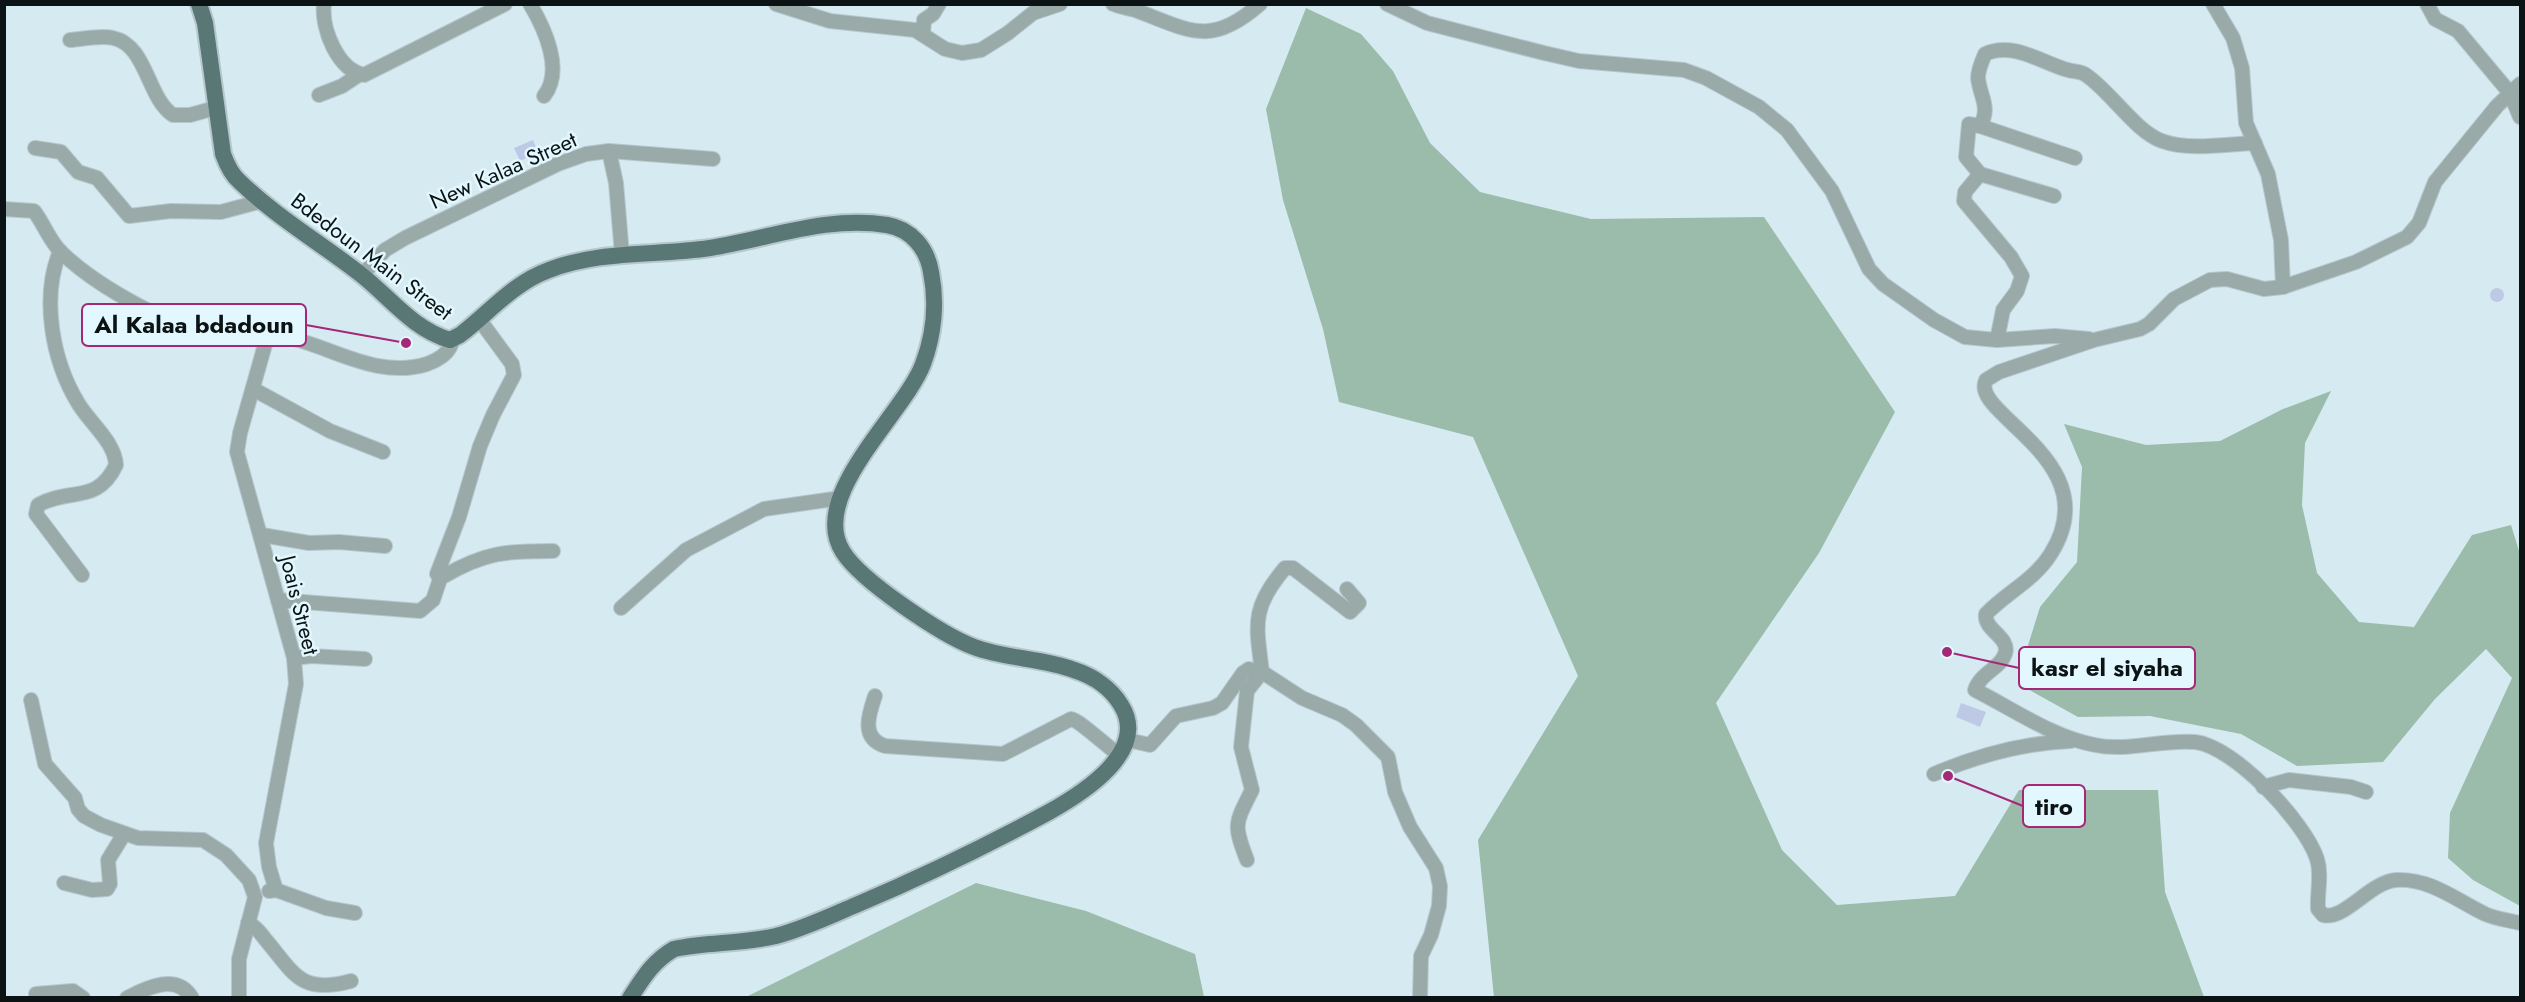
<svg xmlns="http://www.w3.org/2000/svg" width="2525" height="1002" viewBox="0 0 2525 1002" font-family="Jost,sans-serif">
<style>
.forest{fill:#9bbbab}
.water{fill:#bec9e6}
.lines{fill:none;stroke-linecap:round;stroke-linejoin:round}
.minor-casing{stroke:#b6c8ce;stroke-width:16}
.major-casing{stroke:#b6c8ce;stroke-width:20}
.minor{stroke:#9aaaa9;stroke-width:14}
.major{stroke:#597775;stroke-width:16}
.labels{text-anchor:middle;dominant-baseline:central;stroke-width:5;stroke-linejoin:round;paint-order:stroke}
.street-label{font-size:22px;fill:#0c1315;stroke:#e3f8fe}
.leader{fill:none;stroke:#a52778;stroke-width:2}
.callout-dot{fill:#a52778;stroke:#e3f8fe;stroke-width:2}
.callout{fill:#e3f8fe;stroke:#a52778;stroke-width:2}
.callout-label{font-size:24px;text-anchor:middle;font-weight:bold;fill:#0c1315}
</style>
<rect width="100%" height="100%" fill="#d6ebf1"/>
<!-- forest -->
<g class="forest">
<polygon points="1306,8 1361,34 1393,71 1430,143 1480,192 1591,219 1764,217 1895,412 1819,553 1716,703 1782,850 1837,905 1955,896 2019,790 2158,790 2165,892 2204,997 1494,997 1478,840 1578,676 1473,437 1339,402 1323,329 1283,200 1266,109"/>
<polygon points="2331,391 2305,443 2302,505 2317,573 2359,622 2414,627 2472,535 2511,525 2520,554 2520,906 2473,880 2448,858 2450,813 2512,678 2486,649 2435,699 2383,762 2297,766 2241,734 2150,716 2078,717 2024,687 2024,658 2040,607 2077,562 2082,467 2064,424 2146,445 2220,441 2283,409"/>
<polygon points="976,883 1086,911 1195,954 1204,997 746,997"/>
</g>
<!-- water -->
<g class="water">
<polygon points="533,140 538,153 520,161 514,148"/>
<circle cx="2497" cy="295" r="7"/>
<polygon points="1961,703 1986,712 1980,727 1956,717"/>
</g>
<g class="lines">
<defs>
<g id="minor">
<path d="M324,4C321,29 338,70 364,75L505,4"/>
<path d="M530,4C545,29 564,71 544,96"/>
<polyline points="776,4 830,21 915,30 945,49 962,53 981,50 1008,33 1033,13 1060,4"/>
<path d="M1113,4C1120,7 1128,8 1135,10C1189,30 1210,48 1260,4"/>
<polyline points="1387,4 1427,23 1544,53 1579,61 1684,70 1706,78 1759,107 1787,130 1832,191 1869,269 1883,284 1934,320 1965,337 1997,340 2055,336 2089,339"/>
<path d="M2213,4L2233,38L2242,68L2246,123L2268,174L2281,240L2283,287L2264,289L2227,279L2210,280L2174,299L2149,324L2140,329L2094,340L1999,372L1986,380C1968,414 2111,461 2050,555C2034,580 2006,593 1986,614C1983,630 2011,637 2005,654C2000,669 1981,672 1975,690C2013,709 2052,737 2095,745C2128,752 2161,739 2195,742C2234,746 2305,822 2317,859C2322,875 2317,892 2318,909L2323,915C2344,921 2370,882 2396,880C2430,878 2456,900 2485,914C2496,919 2508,920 2520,923"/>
<polyline points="2427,4 2435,19 2458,31 2494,74 2510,93 2520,117"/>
<polyline points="923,34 924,20 933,14 939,4"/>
<path d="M70,40C83,39 101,35 113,38C147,45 147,98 173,115H190L215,108"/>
<polyline points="319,95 342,86 360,74"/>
<polyline points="1980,126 2075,158"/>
<polyline points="35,148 61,152 78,172 97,178 129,216 171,211 221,212 262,201"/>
<polyline points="609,151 616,183 622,255"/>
<path d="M1980,174L1966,157L1969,124L1980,126C1991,107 1980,97 1978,78C1978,70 1982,61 1985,54C2013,41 2042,63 2068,70C2074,72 2081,71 2086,75C2111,92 2135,131 2162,141C2190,151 2226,144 2255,143"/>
<path d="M4,209L34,211C44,224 50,242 62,253C89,279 128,301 161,317C201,336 241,328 282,336C330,345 376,380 427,364C438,360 447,355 451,345L450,340"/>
<path d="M60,251C41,298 52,360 78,403C89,422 115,442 116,465C97,505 70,487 38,505L36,514L82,575"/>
<polyline points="362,275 385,250 405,238 558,164 586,154 609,151 713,159"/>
<polyline points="2283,287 2356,262 2407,237 2419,223 2435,182 2497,106 2520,84"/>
<path d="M479,319L512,364L514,375L493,415L480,446L459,517L437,574L444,576C486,552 506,551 553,551"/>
<polyline points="268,334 240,433 237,452 294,658 296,684 266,843 269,867 276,890"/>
<polyline points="1997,340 2003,310 2017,291 2022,276 2011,257 1964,201 1965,192 1980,174 2054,196"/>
<polyline points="253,389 330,431 383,452"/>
<polyline points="262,535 309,543 339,542 385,546"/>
<polyline points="278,600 420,611 433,600 441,576"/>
<polyline points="621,608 686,550 764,509 841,498"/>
<polyline points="294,658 311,656 365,659"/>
<path d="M875,696C869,714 860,738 885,746L1003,754L1071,719C1079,720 1109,748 1119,755"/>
<polyline points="31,700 45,764 75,798 78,809 84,816 101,825 138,838 203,840 226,855 249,880 255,897 239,959 239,998"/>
<polyline points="1128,740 1150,745 1176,716 1213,708 1222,703 1243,673 1249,669 1262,672 1302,698 1342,715 1356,725 1388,757 1395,792 1410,827 1436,868 1440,886 1439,906 1431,935 1421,956 1420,998"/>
<path d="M1934,774C1979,755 2022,743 2071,741"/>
<polyline points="2263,787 2289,780 2351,787 2366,792"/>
<path d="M1247,860C1233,824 1235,824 1252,790L1241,747L1247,691L1262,672C1256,624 1251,608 1285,568H1293L1350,612L1359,603L1347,589"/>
<polyline points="64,883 92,890 107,889 110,884 108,860 124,834"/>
<polyline points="269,891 276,890 326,908 355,913"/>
<path d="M248,923C255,926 260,932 265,939C294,973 300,995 351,981"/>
<polyline points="36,994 73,991 83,998"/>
<path d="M127,998C148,987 177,973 192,998"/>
</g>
<path id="major" d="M199,4L205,23L223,154C227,165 231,174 239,181C275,216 319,242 359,273C389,296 412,329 450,340L460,335C489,313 513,283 549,270C600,250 656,256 710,248C768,239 828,215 887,225C911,229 927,248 931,272C937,302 934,335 923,364C904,414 807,496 843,552C861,581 942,635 974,647C1006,659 1042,658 1074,670C1093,676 1111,688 1121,705C1150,751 1083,793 1049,812C986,846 922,877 856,905C830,916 803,929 776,936C742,944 708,942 674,949C653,961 643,978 630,998"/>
</defs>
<!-- minor casing -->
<use href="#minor" class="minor-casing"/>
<!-- major casing -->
<use href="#major" class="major-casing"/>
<!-- minor -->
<use href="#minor" class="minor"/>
<!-- major -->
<use href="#major" class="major"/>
</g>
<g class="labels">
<!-- street labels -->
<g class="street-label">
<text transform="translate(503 170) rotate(-24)">New Kalaa Street</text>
<text transform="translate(372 256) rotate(37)">Bdedoun Main Street</text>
<text transform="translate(300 605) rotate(76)">Joais Street</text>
</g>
</g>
<!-- callouts -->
<path class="leader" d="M406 343L306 325M1947 652L2019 668M1948 776L2023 806"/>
<g class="callout-dot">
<circle cx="406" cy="343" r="6"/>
<circle cx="1947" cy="652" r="6"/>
<circle cx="1948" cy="776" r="6"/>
</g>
<g class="callout">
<rect x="82" y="304" width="224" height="42" rx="6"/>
<rect x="2019" y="647" width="176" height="42" rx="6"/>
<rect x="2023" y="785" width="62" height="42" rx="6"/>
</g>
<g class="callout-label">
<text x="194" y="333">Al Kalaa bdadoun</text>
<text x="2107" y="676">kasr el siyaha</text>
<text x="2054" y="815">tiro</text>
</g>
<!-- border -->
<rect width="2525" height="1002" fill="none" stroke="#0c1315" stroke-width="12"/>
</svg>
